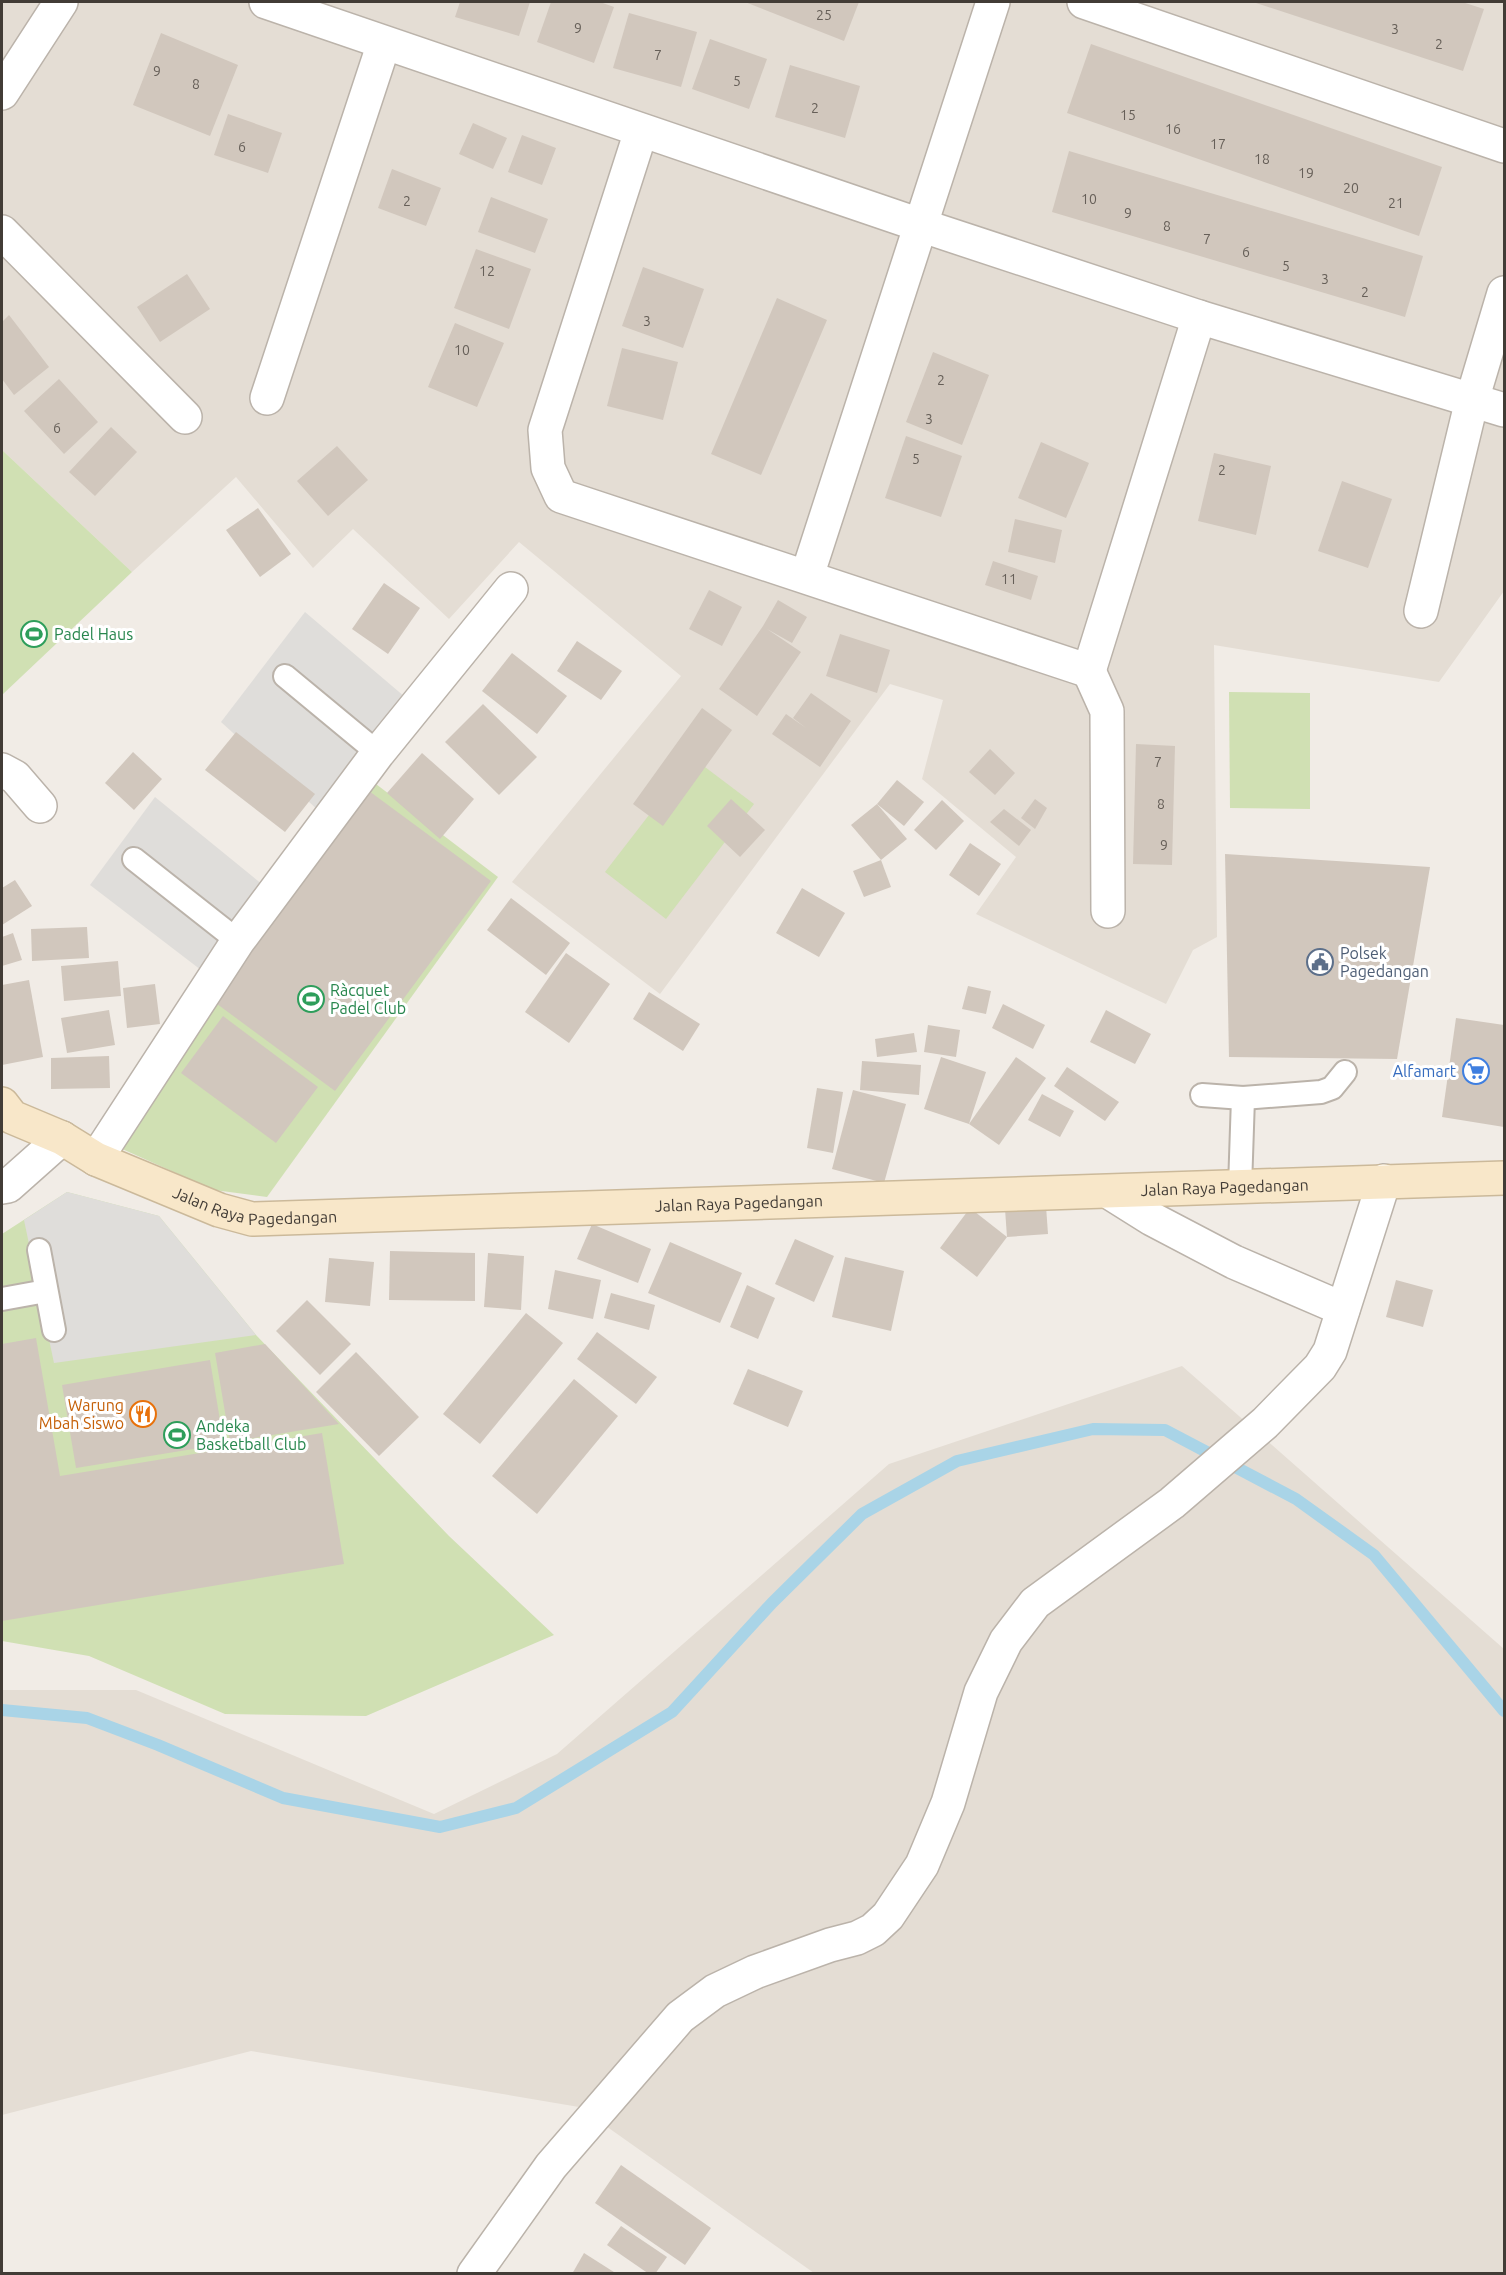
<svg xmlns="http://www.w3.org/2000/svg" width="1506" height="2275" viewBox="0 0 1506 2275" font-family="Ubuntu,sans-serif">
<style>
.residential{fill:#e4ddd4}
.green{fill:#d0e0b3}
.parking{fill:#dfddda}
.lines{fill:none;stroke-linecap:round;stroke-linejoin:round}
.stream{stroke:#a9d4e7;stroke-width:12}
.building{fill:#d1c7bd}
.lane-casing{stroke:#bbb3aa;stroke-width:26}
.street-casing{stroke:#bbb3aa;stroke-width:36}
.secondary-casing{stroke:#cbb99a;stroke-width:36}
.lane{stroke:#fff;stroke-width:22}
.street{stroke:#fff;stroke-width:33}
.secondary{stroke:#f8e7c9;stroke-width:33}
.labels{text-anchor:middle;dominant-baseline:central;stroke-width:6;stroke-linejoin:round;paint-order:stroke}
.number-label{font-size:14px;fill:#665f58}
.leisure-label{font-size:16px;fill:#27864d;stroke:#fff;text-anchor:start}
.service-label{font-size:16px;fill:#4e5e75;stroke:#fff;text-anchor:start}
.shop-label{font-size:16px;fill:#366cbe;stroke:#fff;text-anchor:end}
.street-label{font-size:16px;fill:#423c36;stroke:#fff}
.food-label{font-size:16px;fill:#c56008;stroke:#fff;text-anchor:end}
</style>
<rect width="100%" height="100%" fill="#f1ece6"/>
<!-- residential -->
<g class="residential">
<polygon points="2,2 1504,2 1504,591 1439,682 1214,645 1217,937 1193,950 1166,1004 976,914 1016,857 922,779 943,700 890,684 660,994 512,882 681,676 519,542 449,619 353,529 313,568 236,477 132,572 2,450"/>
<polygon points="1182,1366 1504,1649 1504,2273 814,2273 579,2107 251,2051 2,2115 2,1690 136,1690 434,1814 557,1754 889,1464"/>
</g>
<!-- green -->
<g class="green">
<polygon points="2,450 132,572 2,695"/>
<polygon points="1229,692 1310,693 1310,809 1230,808"/>
<polygon points="693,758 754,804 666,919 605,872"/>
<polygon points="372,781 498,877 267,1197 214,1190 120,1148 123,1121"/>
<polygon points="67,1192 159,1216 256,1335 449,1536 554,1635 366,1716 225,1714 89,1656 2,1641 2,1234"/>
</g>
<!-- parking -->
<g class="parking">
<polygon points="305,612 405,697 319,811 221,722"/>
<polygon points="155,797 263,885 201,970 90,885"/>
<polygon points="67,1192 159,1216 256,1335 54,1363 24,1220"/>
</g>
<g class="lines">
<!-- stream -->
<polyline class="stream" points="2,1710 87,1718 158,1745 283,1798 440,1827 516,1808 672,1712 772,1603 862,1514 957,1461 1093,1429 1165,1430 1296,1499 1374,1555 1504,1711"/>
</g>
<!-- building -->
<g class="building">
<polygon points="460,2 530,2 519,36 455,17"/>
<polygon points="551,2 600,2 614,7 594,63 537,42"/>
<polygon points="745,2 859,2 844,41"/>
<polygon points="1253,2 1462,2 1484,9 1463,71"/>
<polygon points="629,13 697,32 681,87 613,68"/>
<polygon points="161,33 238,65 210,136 133,105"/>
<polygon points="710,39 767,59 749,109 692,89"/>
<polygon points="1091,44 1442,167 1419,236 1067,113"/>
<polygon points="790,65 860,86 845,138 775,117"/>
<polygon points="228,114 282,133 268,173 214,155"/>
<polygon points="473,123 507,138 493,169 459,154"/>
<polygon points="522,135 556,148 542,185 508,172"/>
<polygon points="1069,151 1423,256 1405,317 1052,212"/>
<polygon points="392,169 441,188 426,226 378,208"/>
<polygon points="491,197 548,219 535,253 478,232"/>
<polygon points="476,249 531,269 509,329 454,308"/>
<polygon points="643,267 704,289 683,348 622,326"/>
<polygon points="187,274 210,309 160,342 137,307"/>
<polygon points="777,298 827,320 761,475 711,454"/>
<polygon points="9,315 49,367 14,395 2,379 2,322"/>
<polygon points="455,323 504,343 477,407 428,387"/>
<polygon points="622,348 678,362 663,420 607,406"/>
<polygon points="933,352 989,375 962,445 906,422"/>
<polygon points="59,379 98,422 64,454 24,411"/>
<polygon points="111,427 137,452 95,496 69,472"/>
<polygon points="906,436 962,456 941,517 885,498"/>
<polygon points="1041,442 1089,463 1066,518 1018,498"/>
<polygon points="337,446 368,480 328,516 297,481"/>
<polygon points="1214,453 1271,466 1256,535 1198,521"/>
<polygon points="1342,481 1392,499 1368,568 1318,551"/>
<polygon points="258,508 291,554 260,577 226,530"/>
<polygon points="1015,519 1062,530 1055,563 1008,552"/>
<polygon points="993,561 1038,576 1031,600 985,585"/>
<polygon points="384,583 420,608 388,654 352,629"/>
<polygon points="709,590 742,607 722,646 689,629"/>
<polygon points="778,600 807,617 792,643 767,629 801,652 757,716 719,689 763,626"/>
<polygon points="840,634 890,650 877,693 826,676"/>
<polygon points="577,641 622,671 601,700 557,671"/>
<polygon points="512,653 567,696 537,734 482,691"/>
<polygon points="811,693 851,721 820,767 772,734 786,714 806,728 793,718"/>
<polygon points="483,704 537,757 499,795 445,742"/>
<polygon points="702,708 732,730 663,826 633,804"/>
<polygon points="236,732 315,794 285,832 205,770"/>
<polygon points="1136,744 1175,746 1172,865 1133,864"/>
<polygon points="990,749 1015,773 995,795 969,772"/>
<polygon points="133,752 162,779 134,810 105,783"/>
<polygon points="422,753 474,799 440,839 387,793"/>
<polygon points="897,780 924,802 904,826 877,804"/>
<polygon points="369,791 491,881 335,1091 213,1001"/>
<polygon points="731,799 765,830 740,857 707,826"/>
<polygon points="1035,799 1047,808 1035,829 1021,818"/>
<polygon points="942,800 964,821 936,850 914,830"/>
<polygon points="877,804 907,839 881,860 851,825"/>
<polygon points="1004,809 1031,830 1019,846 990,822"/>
<polygon points="970,843 1001,864 979,896 949,875"/>
<polygon points="1225,854 1430,867 1397,1059 1229,1057"/>
<polygon points="881,860 891,887 864,897 853,871"/>
<polygon points="15,880 32,906 2,925 2,888"/>
<polygon points="802,888 845,913 819,957 776,933"/>
<polygon points="511,898 570,943 546,975 487,930"/>
<polygon points="87,927 89,958 32,961 31,929"/>
<polygon points="13,933 22,960 2,966 2,937"/>
<polygon points="566,953 610,984 569,1043 525,1012"/>
<polygon points="118,961 121,996 64,1001 61,966"/>
<polygon points="29,980 43,1057 2,1065 2,985"/>
<polygon points="155,984 160,1024 127,1028 123,988"/>
<polygon points="968,986 991,991 986,1014 962,1009"/>
<polygon points="649,992 700,1024 683,1051 633,1019"/>
<polygon points="1003,1004 1045,1025 1033,1049 992,1028"/>
<polygon points="109,1010 115,1045 67,1053 61,1018"/>
<polygon points="1106,1010 1151,1034 1135,1064 1090,1042"/>
<polygon points="223,1016 318,1087 276,1143 181,1073"/>
<polygon points="1456,1018 1504,1025 1504,1127 1442,1117"/>
<polygon points="928,1025 960,1030 956,1057 924,1052"/>
<polygon points="914,1033 917,1052 877,1057 875,1039"/>
<polygon points="109,1056 110,1088 51,1089 51,1058"/>
<polygon points="941,1057 986,1072 969,1124 924,1109"/>
<polygon points="1016,1057 1046,1078 999,1145 969,1124"/>
<polygon points="862,1061 921,1065 919,1095 860,1090"/>
<polygon points="1067,1067 1119,1102 1105,1121 1054,1086"/>
<polygon points="817,1088 843,1092 833,1153 807,1148"/>
<polygon points="853,1090 906,1104 884,1183 832,1169"/>
<polygon points="1042,1094 1074,1111 1060,1137 1028,1120"/>
<polygon points="1046,1206 1048,1234 1007,1237 1005,1209"/>
<polygon points="970,1208 1007,1237 977,1277 940,1248"/>
<polygon points="592,1224 651,1249 638,1283 577,1259"/>
<polygon points="795,1239 834,1256 814,1302 775,1284"/>
<polygon points="670,1242 742,1273 720,1323 648,1293"/>
<polygon points="390,1251 475,1253 475,1301 389,1300"/>
<polygon points="488,1253 524,1256 521,1310 484,1307"/>
<polygon points="845,1257 904,1271 891,1331 832,1317"/>
<polygon points="329,1258 374,1262 370,1306 325,1302"/>
<polygon points="555,1270 601,1280 593,1319 548,1309"/>
<polygon points="1396,1280 1433,1290 1423,1327 1386,1317"/>
<polygon points="747,1285 775,1298 758,1339 730,1327"/>
<polygon points="611,1293 655,1305 649,1330 604,1318"/>
<polygon points="307,1300 351,1344 320,1375 276,1331"/>
<polygon points="526,1313 563,1343 480,1444 443,1414"/>
<polygon points="597,1332 657,1377 636,1404 577,1359"/>
<polygon points="36,1338 60,1476 322,1433 344,1564 2,1621 2,1344"/>
<polygon points="265,1344 339,1424 230,1442 215,1353"/>
<polygon points="356,1352 419,1417 379,1456 316,1392"/>
<polygon points="210,1360 224,1444 76,1468 62,1385"/>
<polygon points="748,1369 803,1391 788,1427 733,1404"/>
<polygon points="574,1379 618,1416 537,1514 492,1476"/>
<polygon points="621,2165 711,2228 685,2265 595,2203"/>
<polygon points="621,2226 667,2257 655,2274 649,2274 607,2245"/>
<polygon points="584,2253 617,2274 572,2274"/>
</g>
<g class="lines">
<defs>
<g id="lane">
<polyline points="285,676 378,753"/>
<polyline points="134,859 238,941"/>
<polyline points="1202,1095 1243,1098 1321,1092 1332,1088 1345,1072"/>
<polyline points="1240,1187 1243,1098"/>
<polyline points="39,1250 54,1330"/>
<polyline points="2,1299 46,1291"/>
</g>
<g id="street">
<polyline points="266,2 920,225 1199,317 1504,410"/>
<polyline points="1084,2 1504,146"/>
<polyline points="2,93 61,2"/>
<polyline points="641,131 545,430 548,468 561,496 1089,671 1199,317"/>
<polyline points="2,232 185,417"/>
<polyline points="267,398 384,43"/>
<polyline points="807,576 993,2"/>
<polyline points="1421,611 1472,400 1504,293"/>
<polyline points="1089,671 1107,711 1108,911"/>
<polyline points="2,770 15,777 40,806"/>
<polyline points="96,1159 238,941 378,753 511,589"/>
<polyline points="2,1187 8,1186 62,1138"/>
<polyline points="1109,1192 1152,1219 1234,1262 1343,1309"/>
<polyline points="474,2274 551,2166 680,2017 715,1991 755,1972 830,1945 857,1938 873,1930 888,1916 922,1865 948,1803 981,1692 1006,1641 1035,1603 1172,1503 1265,1423 1320,1367 1330,1351 1384,1181"/>
</g>
<g id="secondary">
<path id="s1" d="M2,1104L12,1117L62,1138L96,1159L219,1210L252,1219L1504,1178"/>
</g>
</defs>
<!-- lane casing -->
<use href="#lane" class="lane-casing"/>
<!-- street casing -->
<use href="#street" class="street-casing"/>
<!-- secondary casing -->
<use href="#secondary" class="secondary-casing"/>
<!-- lane -->
<use href="#lane" class="lane"/>
<!-- street -->
<use href="#street" class="street"/>
<!-- secondary -->
<use href="#secondary" class="secondary"/>
</g>
<!-- icons -->
<defs>
<symbol id="stadium-ring" viewBox="-11 -11 22 22"><circle r="9.5" fill="#fff" stroke="#2e9e5b" stroke-width="1.5"/><path d="M0-5a6.5 5 0 1 0 0 10a6.5 5 0 1 0 0-10ZM-3.5-1.8h7v3.6h-7Z" fill="#2e9e5b"/></symbol>
<symbol id="civic-ring" viewBox="-11 -11 22 22"><circle r="9.5" fill="#fff" stroke="#5c6f8a" stroke-width="1.5"/><path d="M-.6-6.5H3V-4.5H.6V-3L4-1V1h2V6H-6V1h2V-1L-.6-3ZM-1.2 2.5V6h2.4V2.5Z" fill="#5c6f8a"/></symbol>
<symbol id="supermarket-ring" viewBox="-11 -11 22 22"><circle r="9.5" fill="#fff" stroke="#3f7fe0" stroke-width="1.5"/><path d="M-6-5.5h2.5l.6 2H6L4.5 2H-2.5L-4.4-4H-6ZM-1.5 3.2a1.3 1.3 0 1 0 .1 0ZM3 3.2a1.3 1.3 0 1 0 .1 0Z" fill="#3f7fe0"/></symbol>
<symbol id="restaurant-ring" viewBox="-11 -11 22 22"><circle r="9.5" fill="#fff" stroke="#e8710a" stroke-width="1.5"/><path d="M-5-6h1v4h1v-4h1v4h1v-4h1v5L-1.5 .5V6h-2V.5L-5-1ZM5-6V6H3V1.5H1.5Q1.5-4 5-6Z" fill="#e8710a"/></symbol>
</defs>
<g fill-rule="evenodd">
<use href="#stadium-ring" x="19" y="619" width="30" height="30"/>
<use href="#civic-ring" x="1305" y="947" width="30" height="30"/>
<use href="#stadium-ring" x="296" y="984" width="30" height="30"/>
<use href="#supermarket-ring" x="1461" y="1056" width="30" height="30"/>
<use href="#restaurant-ring" x="128" y="1399" width="30" height="30"/>
<use href="#stadium-ring" x="162" y="1420" width="30" height="30"/>
</g>
<g class="labels">
<!-- number labels -->
<g class="number-label">
<text x="824" y="15">25</text>
<text x="578" y="28">9</text>
<text x="1395" y="29">3</text>
<text x="1439" y="44">2</text>
<text x="658" y="55">7</text>
<text x="157" y="71">9</text>
<text x="737" y="81">5</text>
<text x="196" y="84">8</text>
<text x="815" y="108">2</text>
<text x="1128" y="115">15</text>
<text x="1173" y="129">16</text>
<text x="1218" y="144">17</text>
<text x="242" y="147">6</text>
<text x="1262" y="159">18</text>
<text x="1306" y="173">19</text>
<text x="1351" y="188">20</text>
<text x="1089" y="199">10</text>
<text x="407" y="201">2</text>
<text x="1396" y="203">21</text>
<text x="1128" y="213">9</text>
<text x="1167" y="226">8</text>
<text x="1207" y="239">7</text>
<text x="1246" y="252">6</text>
<text x="1286" y="266">5</text>
<text x="487" y="271">12</text>
<text x="1325" y="279">3</text>
<text x="1365" y="292">2</text>
<text x="647" y="321">3</text>
<text x="462" y="350">10</text>
<text x="941" y="380">2</text>
<text x="929" y="419">3</text>
<text x="57" y="428">6</text>
<text x="916" y="459">5</text>
<text x="1222" y="470">2</text>
<text x="1009" y="579">11</text>
<text x="1158" y="762">7</text>
<text x="1161" y="804">8</text>
<text x="1164" y="845">9</text>
</g>
<!-- leisure labels -->
<g class="leisure-label">
<text x="54" y="634">Padel Haus</text>
<text x="330" y="990">Ràcquet<tspan x="330" dy="18">Padel Club</tspan></text>
<text x="196" y="1426">Andeka<tspan x="196" dy="18">Basketball Club</tspan></text>
</g>
<!-- service labels -->
<g class="service-label">
<text x="1340" y="953">Polsek<tspan x="1340" dy="18">Pagedangan</tspan></text>
</g>
<!-- shop labels -->
<g class="shop-label">
<text x="1456" y="1071">Alfamart</text>
</g>
<!-- street labels -->
<g class="street-label">
<text stroke="none"><textPath href="#s1" startOffset="1251">Jalan Raya Pagedangan</textPath></text>
<text stroke="none"><textPath href="#s1" startOffset="279">Jalan Raya Pagedangan</textPath></text>
<text stroke="none"><textPath href="#s1" startOffset="765">Jalan Raya Pagedangan</textPath></text>
</g>
<!-- food labels -->
<g class="food-label">
<text x="124" y="1405">Warung<tspan x="124" dy="18">Mbah Siswo</tspan></text>
</g>
</g>
<!-- border -->
<rect width="1506" height="2275" fill="none" stroke="#423c36" stroke-width="6"/>
</svg>
